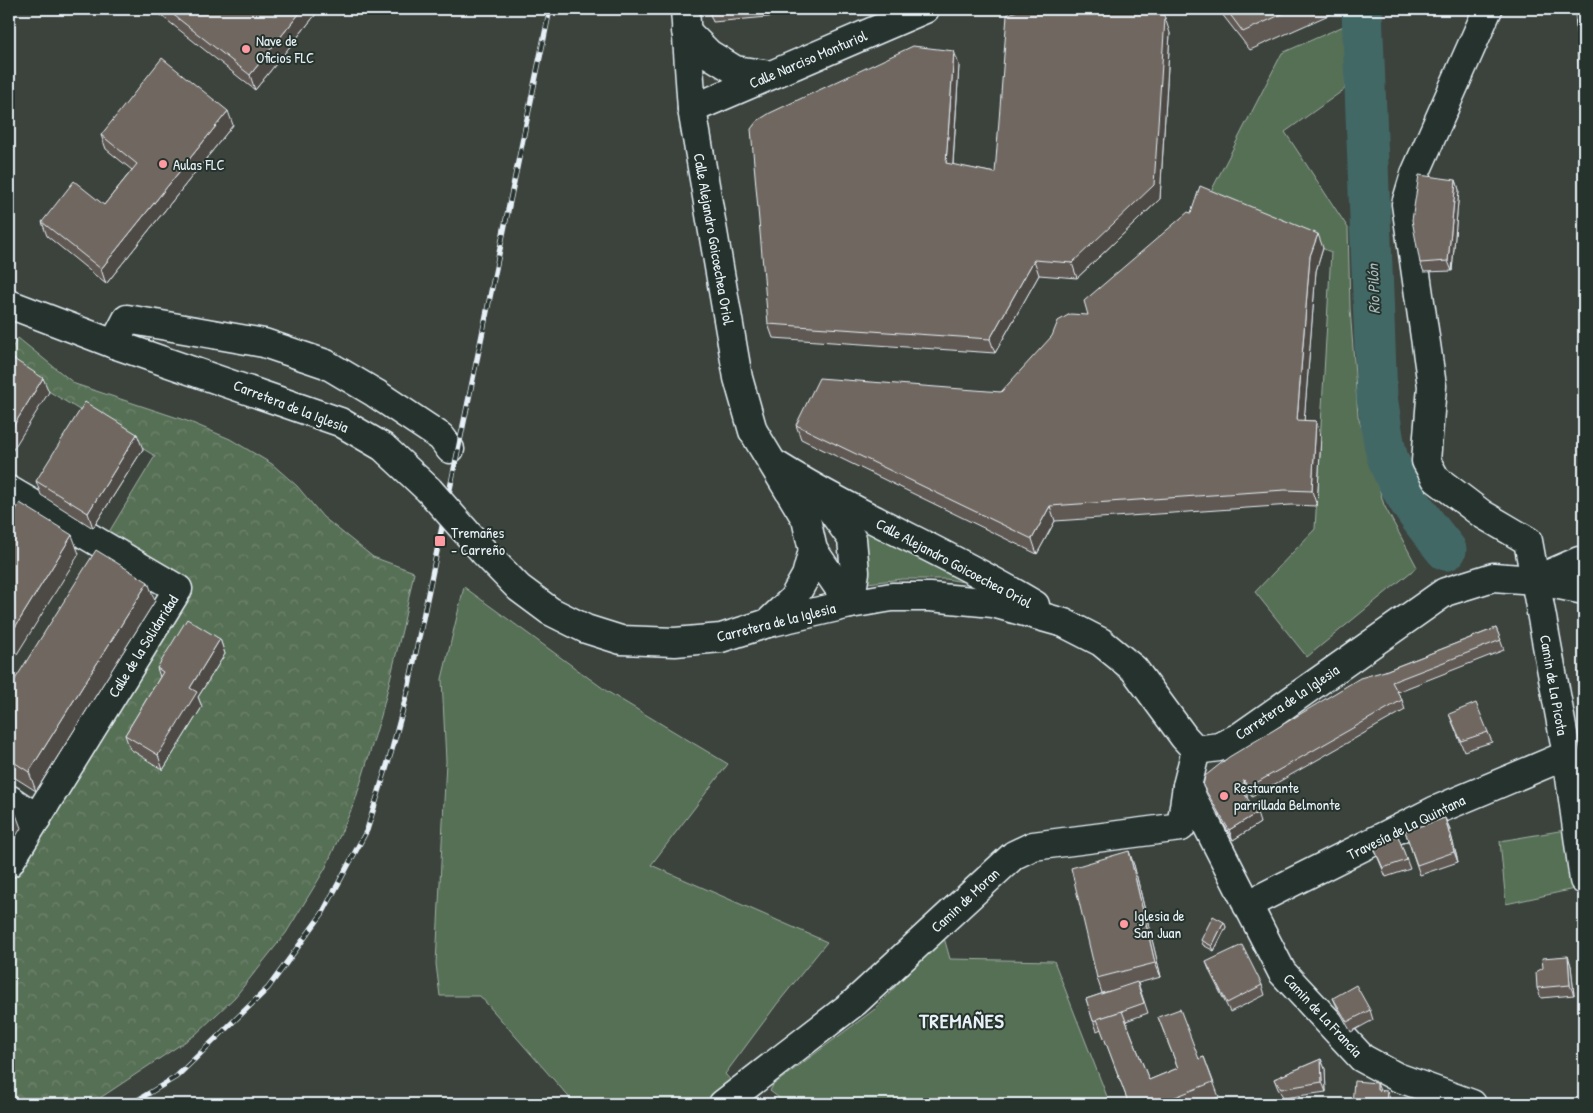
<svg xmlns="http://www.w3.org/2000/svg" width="1593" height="1113" viewBox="0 0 1593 1113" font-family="'Patrick Hand',sans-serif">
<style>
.green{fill:#576f55;stroke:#a0b0a6}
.forest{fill:url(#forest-crowns);stroke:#a0b0a6}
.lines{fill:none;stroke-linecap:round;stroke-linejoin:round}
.river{stroke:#436866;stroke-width:41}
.minor-casing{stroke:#e8f1f8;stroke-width:31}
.minor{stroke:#26332d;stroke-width:28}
.rail-casing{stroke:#e8f1f8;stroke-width:5.5}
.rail{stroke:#26332d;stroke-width:4;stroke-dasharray:11;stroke-linecap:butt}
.minor-bridge-casing{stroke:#e8f1f8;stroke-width:31;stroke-linecap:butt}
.minor-bridge{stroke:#26332d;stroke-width:28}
.wall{fill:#605953;stroke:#e8f1f8}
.shaded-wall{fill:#4e4944;stroke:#e8f1f8}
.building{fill:#706861;stroke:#e8f1f8}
.poi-dot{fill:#ff9aa2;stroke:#26332d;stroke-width:2}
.labels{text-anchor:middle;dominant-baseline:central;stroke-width:4;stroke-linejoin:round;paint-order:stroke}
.poi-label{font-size:15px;fill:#e8f1f8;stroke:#26332d;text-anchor:start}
.street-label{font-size:15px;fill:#e8f1f8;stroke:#26332d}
.water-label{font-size:16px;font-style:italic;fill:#a6babe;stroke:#26332d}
.district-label{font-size:20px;font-weight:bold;letter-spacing:1px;fill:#e8f1f8;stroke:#26332d}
</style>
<defs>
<pattern id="forest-crowns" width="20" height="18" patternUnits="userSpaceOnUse" patternTransform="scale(1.25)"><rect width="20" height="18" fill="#576f55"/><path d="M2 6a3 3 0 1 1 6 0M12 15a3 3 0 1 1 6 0" fill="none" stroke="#6f846e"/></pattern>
</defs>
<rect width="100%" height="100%" fill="#3c433d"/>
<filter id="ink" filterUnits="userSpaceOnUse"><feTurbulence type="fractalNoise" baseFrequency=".02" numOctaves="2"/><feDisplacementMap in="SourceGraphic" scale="10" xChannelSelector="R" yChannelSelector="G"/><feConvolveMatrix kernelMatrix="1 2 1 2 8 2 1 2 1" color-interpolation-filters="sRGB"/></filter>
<g filter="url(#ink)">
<!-- green -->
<g class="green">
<polygon points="1346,25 1345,89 1285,132 1348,228 1350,308 1358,416 1384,505 1417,567 1307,657 1255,592 1315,529 1331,252 1206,201 1282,53"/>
<polygon points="858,522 982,585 946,579 902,579 867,583 868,575"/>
<polygon points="464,587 608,692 728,764 651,865 827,942 777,1004 725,1074 733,1083 705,1104 575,1104 480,996 440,996 436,964 446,761 442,679"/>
<polygon points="1565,830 1574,889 1506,904 1500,841"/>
<polygon points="943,934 950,959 1054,961 1110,1104 787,1104 770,1091 773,1085 875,1009"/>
</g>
<!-- forest -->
<polygon class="forest" points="18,338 75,384 190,422 230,439 272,464 297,486 323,517 373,557 414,572 403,626 381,716 355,801 325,869 286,933 235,997 195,1035 91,1104 9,1104 9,874 188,582 109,532 155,456 9,367 9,353"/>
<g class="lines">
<!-- river -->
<path class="river" d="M1362,9L1377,398C1381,418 1382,440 1388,459C1400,493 1424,523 1446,550"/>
<defs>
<g id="minor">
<polyline points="685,9 692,109 738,378 753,431 806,519 813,550 850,604"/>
<polyline points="1488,9 1415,174 1406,204 1432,386 1426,461 1436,479 1482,514 1528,541 1567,755 1584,880"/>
<polyline points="686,31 709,54 735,70 771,75"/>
<polyline points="692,109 925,9"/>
<polyline points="9,304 114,344 340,422 383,447 429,490"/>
<polyline points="114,344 127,319 264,343 326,364 375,393 441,437 450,449"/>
<path d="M776,465C859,517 951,554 1035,605"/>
<polyline points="9,490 178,589 9,863"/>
<polyline points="821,496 852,539 855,572 850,604"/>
<polyline points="484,552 519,588 550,611 586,629 621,640 675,642 721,638 768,623 850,604 892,597 930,597 993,603 1064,623 1101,642 1134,669 1184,737 1196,750 1219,747 1241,736 1445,592 1493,577 1535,580 1584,590"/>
<polyline points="1535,580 1579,561 1584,561"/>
<polyline points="768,623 793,599 806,576 813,550"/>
<polyline points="1187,786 1282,972 1362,1058 1397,1077 1472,1104"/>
<polyline points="9,799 37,818"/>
<polyline points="1247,905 1434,811 1567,755"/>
<polyline points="723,1104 855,1002 1014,855 1033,846 1181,827 1187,786 1196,750"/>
</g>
</defs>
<!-- minor casing -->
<use href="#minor" class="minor-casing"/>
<!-- minor -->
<use href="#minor" class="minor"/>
<defs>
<g id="rail">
<polyline points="1577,9 1584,114"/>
<polyline points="131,1104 176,1077 268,988 322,914 367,830 391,753 408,690 550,9"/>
</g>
</defs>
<!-- rail casing -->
<use href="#rail" class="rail-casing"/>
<!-- rail -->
<use href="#rail" class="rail"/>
<defs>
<polyline id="minor-bridge" points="429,490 484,552"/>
</defs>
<!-- minor-bridge casing -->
<use href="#minor-bridge" class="minor-bridge-casing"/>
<!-- minor-bridge -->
<use href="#minor-bridge" class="minor-bridge"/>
</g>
<!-- wall -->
<g class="wall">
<polygon points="153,9 320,9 255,90"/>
<polygon points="708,9 855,9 713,22"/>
<polygon points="1218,9 1333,9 1333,13 1250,50"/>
<polygon points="1170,33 1160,199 1077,278 1039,275 995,353 773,338 768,324 959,65 953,165 995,173"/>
<polygon points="233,125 106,284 47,236 42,222 104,205 132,170 106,149 101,135"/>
<polygon points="1456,180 1459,190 1452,271 1424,272 1420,263"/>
<polygon points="1191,213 1323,248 1316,271 1304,421 1316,421 1321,436 1317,506 1291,505 1055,521 1037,554 801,439 796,425 1001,392 1088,315"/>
<polygon points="143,449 93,528 41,495 36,481"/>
<polygon points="155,601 36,791 9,774 9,689"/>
<polygon points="1496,628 1504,650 1397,692 1402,700 1405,710 1252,797 1247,789 1247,799 1260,823 1233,840 1207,795 1203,786 1385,671"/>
<polygon points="220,639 225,654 198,697 202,707 163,770 130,749 125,735 160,677 157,668"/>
<polygon points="1449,714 1488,732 1492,742 1464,751"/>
<polygon points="1445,818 1449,827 1458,862 1420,875 1405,831"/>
<polygon points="1398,836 1410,869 1386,877 1373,846"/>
<polygon points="1134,865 1161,977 1138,983 1148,1013 1126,1021 1149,1080 1178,1068 1158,1017 1199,1059 1204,1057 1219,1097 1199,1104 1129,1104 1101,1029 1097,1031 1086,999 1110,991 1102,993 1097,978"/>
<polygon points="1224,922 1226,927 1214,951 1203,945 1201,940"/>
<polygon points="1568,956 1571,966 1574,995 1541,998 1537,988"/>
<polygon points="1206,962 1262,985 1265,995 1230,1012 1210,972"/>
<polygon points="1333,998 1370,1010 1373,1020 1351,1032 1337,1007"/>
<polygon points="1321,1059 1325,1069 1326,1092 1284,1098 1278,1089 1274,1079"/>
</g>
<!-- shaded-wall -->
<g class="shaded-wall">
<polygon points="303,9 320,9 255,90 250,75"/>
<polygon points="1165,18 1170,33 1160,199 1077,278 1072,263"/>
<polygon points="954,51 959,65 952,178 946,163"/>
<polygon points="228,111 233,125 106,284 101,269"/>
<polygon points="1456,180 1459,190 1452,271 1448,261"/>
<polygon points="1318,234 1323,248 1316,271 1303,435 1297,420 1310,256"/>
<polygon points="1034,260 1039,275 995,353 990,339"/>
<polygon points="43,378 49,392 9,456 9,433"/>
<polygon points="1316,421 1321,436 1317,506 1312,491"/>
<polygon points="137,434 143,449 93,528 88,513"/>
<polygon points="1050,506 1055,521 1037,554 1032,539"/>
<polygon points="72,535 79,554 9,667 9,637"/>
<polygon points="148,582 155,601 36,791 29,772"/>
<polygon points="220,639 225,654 198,697 202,707 163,770 158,755 190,688"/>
<polygon points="1244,780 1247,789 1247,803 1244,793"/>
<polygon points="14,809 21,828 9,848 9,818"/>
<polygon points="1257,813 1260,823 1233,840 1229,830"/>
<polygon points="1445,818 1449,827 1458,862 1454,852"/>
<polygon points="1129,851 1134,865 1161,977 1155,963"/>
<polygon points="1224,922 1226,927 1214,951 1212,946"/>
<polygon points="1568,956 1571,966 1574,995 1570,985"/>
<polygon points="1321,1059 1325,1069 1326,1092 1322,1082"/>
<polygon points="1377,1083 1381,1093 1377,1090"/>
<polygon points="1387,1091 1391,1101 1391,1104 1386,1104"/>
</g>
<!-- building -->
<g class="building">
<polygon points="166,9 303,9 250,75"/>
<polygon points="1021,9 1161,9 1165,18 1154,185 1072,263 1034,260 990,339 768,324 751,129 757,121 770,113 913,46 954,51 946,163 995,173 1007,15"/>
<polygon points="1226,9 1293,9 1243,32"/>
<polygon points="162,58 228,111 101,269 42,222 74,181 104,205 137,164 101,135"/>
<polygon points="1419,175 1456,180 1448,261 1420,263 1412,220"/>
<polygon points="1200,186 1318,234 1310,256 1297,420 1316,421 1312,491 1285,490 1050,506 1032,539 796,425 819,378 1001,392 1052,336 1058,321 1070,314 1088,315 1084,301 1188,212 1191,213"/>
<polygon points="9,356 43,378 9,433"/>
<polygon points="85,402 137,434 88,513 36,481"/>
<polygon points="20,503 72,535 9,637 9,521"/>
<polygon points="96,550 148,582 29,772 9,759 9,689"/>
<polygon points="187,619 220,639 190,688 197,692 158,755 125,735 163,672 157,668"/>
<polygon points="1496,628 1501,640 1392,682 1402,700 1249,787 1244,780 1244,793 1257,813 1229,830 1203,786 1205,776 1229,757 1360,678 1385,671"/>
<polygon points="1476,703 1488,732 1461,741 1449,714"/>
<polygon points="9,806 14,809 9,818"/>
<polygon points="1445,818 1454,852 1417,865 1405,831"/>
<polygon points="1398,836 1407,860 1383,868 1373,846"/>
<polygon points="1129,851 1155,963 1097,978 1071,868"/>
<polygon points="1213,916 1224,922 1212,946 1201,940"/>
<polygon points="1242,945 1262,985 1227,1003 1206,962"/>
<polygon points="1568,956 1570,985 1537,988 1536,972 1543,968 1542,958"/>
<polygon points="1137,982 1144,1003 1093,1021 1086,999"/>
<polygon points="1356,985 1370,1010 1347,1022 1333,998"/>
<polygon points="1180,1009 1199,1059 1204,1057 1213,1082 1160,1103 1160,1104 1129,1104 1097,1019 1122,1011 1149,1080 1178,1068 1158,1017"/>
<polygon points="1321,1059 1322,1082 1281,1089 1274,1079"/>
<polygon points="1354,1081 1377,1083 1377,1090 1387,1091 1386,1104 1352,1104"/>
</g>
</g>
<!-- markers -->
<g class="poi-dot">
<circle cx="246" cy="49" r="5"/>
<circle cx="163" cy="164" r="5"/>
<rect x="434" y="535" width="12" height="12" rx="2.5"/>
<circle cx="1224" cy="796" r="5"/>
<circle cx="1124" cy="924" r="5"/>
</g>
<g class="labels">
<!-- poi labels -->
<g class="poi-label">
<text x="256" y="40">Nave de<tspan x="256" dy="17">Oficios FLC</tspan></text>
<text x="173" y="164">Aulas FLC</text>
<text x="451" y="532">Tremañes<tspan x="451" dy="17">- Carreño</tspan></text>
<text x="1234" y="787">Restaurante<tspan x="1234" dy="17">parrillada Belmonte</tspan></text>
<text x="1134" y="915">Iglesia de<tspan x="1134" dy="17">San Juan</tspan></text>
</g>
<!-- street labels -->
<g class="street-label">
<text transform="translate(808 59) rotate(-23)">Calle Narciso Monturiol</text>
<text transform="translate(714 239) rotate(80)">Calle Alejandro Goicoechea Oriol</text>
<text transform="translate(291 406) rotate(21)">Carretera de la Iglesia</text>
<text transform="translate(954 563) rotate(28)">Calle Alejandro Goicoechea Oriol</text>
<text transform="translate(776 622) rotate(-14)">Carretera de la Iglesia</text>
<text transform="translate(143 646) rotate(-58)">Calle de la Solidaridad</text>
<text transform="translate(1554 685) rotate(80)">Camin de La Picota</text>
<text transform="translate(1287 702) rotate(-34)">Carretera de la Iglesia</text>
<text transform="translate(1406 827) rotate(-26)">Travesía de La Quintana</text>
<text transform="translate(965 900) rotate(-43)">Camin de Moran</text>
<text transform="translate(1323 1015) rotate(47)">Camin de La Francia</text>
</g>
<!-- water labels -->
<g class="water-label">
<text transform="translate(1373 289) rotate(-92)">Río Pilón</text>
</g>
<!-- district labels -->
<g class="district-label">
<text x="962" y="1020">TREMAÑES</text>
</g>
</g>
<!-- margin -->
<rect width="1593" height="1113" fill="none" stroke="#26332d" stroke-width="30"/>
<rect x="15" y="15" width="1563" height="1083" fill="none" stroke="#e8f1f8" stroke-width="2" filter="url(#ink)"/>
</svg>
